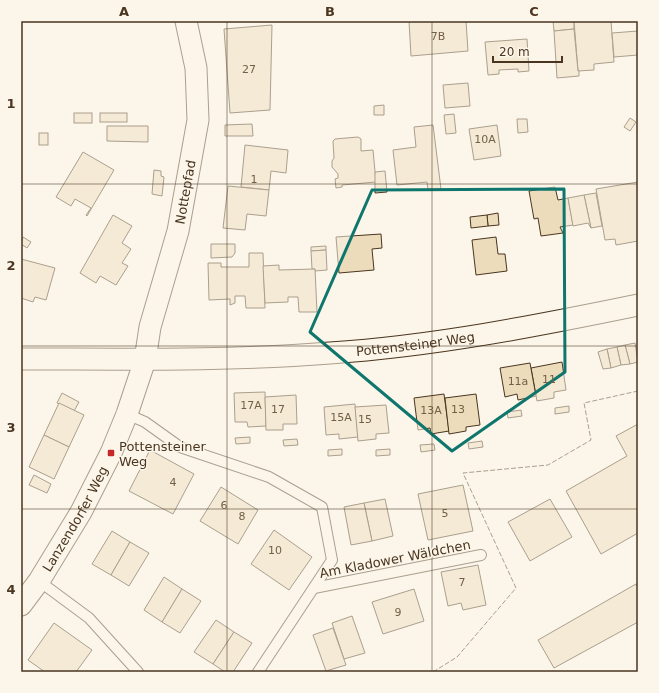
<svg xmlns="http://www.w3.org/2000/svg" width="659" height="693" viewBox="0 0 659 693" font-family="'DejaVu Sans',sans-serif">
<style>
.building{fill:#ecdcbc;stroke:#4a3520}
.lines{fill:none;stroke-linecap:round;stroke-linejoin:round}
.lane-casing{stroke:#4a3520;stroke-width:12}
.street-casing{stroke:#4a3520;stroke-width:23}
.lane{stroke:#fbf6e9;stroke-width:10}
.street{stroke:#fbf6e9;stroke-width:21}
.fence{stroke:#4a3520;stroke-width:1;stroke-dasharray:5 2;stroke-linecap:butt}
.marked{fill:none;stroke:#0f766e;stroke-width:3;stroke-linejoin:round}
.grid{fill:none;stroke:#4a3520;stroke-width:1;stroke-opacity:0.55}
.poi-dot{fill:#c62828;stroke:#fbf6e9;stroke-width:1.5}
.labels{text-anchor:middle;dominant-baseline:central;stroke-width:3;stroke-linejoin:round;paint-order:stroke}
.number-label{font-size:11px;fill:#725f47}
.street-label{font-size:13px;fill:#4a3520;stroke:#fbf6e9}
.poi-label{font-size:13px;fill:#4a3520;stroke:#fbf6e9;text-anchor:start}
.neatline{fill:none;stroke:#4a3520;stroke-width:1.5}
.grid-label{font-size:13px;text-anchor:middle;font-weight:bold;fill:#4a3520}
</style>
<rect width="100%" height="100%" fill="#fbf6e9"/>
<!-- building -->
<g class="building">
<polygon points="409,21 466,21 468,51 411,56"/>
<polygon points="553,21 574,21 574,29 554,31"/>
<polygon points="574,21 611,21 614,62 594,64 594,70 578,71"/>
<polygon points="272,25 270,110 230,113 224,29"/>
<polygon points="574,29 578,71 579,71 579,76 557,78 554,31"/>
<polygon points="638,31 638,55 614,57 612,33"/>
<polygon points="527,39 529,71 518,72 518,69 499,70 499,74 488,75 485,42"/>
<polygon points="468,83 470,106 445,108 443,85"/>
<polygon points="384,105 384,115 374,115 374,106"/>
<rect x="74" y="113" width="18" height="10"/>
<rect x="100" y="113" width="27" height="9"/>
<polygon points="454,114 456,133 446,134 444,115"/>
<polygon points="630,118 636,122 630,131 624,127"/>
<polygon points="517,119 527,119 528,132 518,133"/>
<polygon points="252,124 253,136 225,136 225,125"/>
<polygon points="433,125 441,189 428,190 427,182 397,185 393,150 416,147 414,127"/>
<polygon points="497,125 501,156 474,160 469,129"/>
<polygon points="107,126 148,126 148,142 107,141"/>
<rect x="39" y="133" width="9" height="12"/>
<polygon points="358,137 361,139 361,151 373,150 376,182 342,185 342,187 336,188 335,179 338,178 338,174 332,167 332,161 334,158 333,141 335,139"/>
<polygon points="245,145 288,150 286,173 271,171 269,190 241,187"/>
<polygon points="83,152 114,170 87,216 86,215 91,208 75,199 71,206 56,197"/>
<polygon points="154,170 161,171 161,176 164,177 162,196 152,194"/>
<polygon points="385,171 387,192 375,193 375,172"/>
<polygon points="638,182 638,241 616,245 615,239 605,240 596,189"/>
<polygon points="228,186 269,190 266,216 247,214 245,230 223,228"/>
<polygon points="555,187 558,200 568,198 573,225 560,227 563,233 541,236 538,218 534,219 529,191"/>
<polygon points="596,193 602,226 591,228 584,195"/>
<polygon points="584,195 591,228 588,223 573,226 568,198"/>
<polygon points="498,213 499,225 488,226 487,215"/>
<polygon points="113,215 132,226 122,243 131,249 122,263 128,266 116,285 100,276 96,283 80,273"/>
<polygon points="487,215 488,226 471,228 470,217"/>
<polygon points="381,234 382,248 372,249 374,270 339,273 336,237"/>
<polygon points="23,237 31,242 27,248 21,244"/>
<polygon points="496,237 498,254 505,254 507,271 476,275 472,240"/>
<polygon points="211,244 235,244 235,253 232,257 211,258"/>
<polygon points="326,246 326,250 311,251 311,247"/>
<polygon points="326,250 327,270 315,271 315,269 312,269 311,251"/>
<polygon points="249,253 263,253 265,308 246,308 245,296 235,296 235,303 230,305 230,299 209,300 208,263 221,263 221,267 249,267"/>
<polygon points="21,259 55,268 46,300 35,297 33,302 21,298"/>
<polygon points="279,265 279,270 315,269 317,312 299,312 298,297 288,297 288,302 265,303 263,266"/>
<polygon points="635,343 638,362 630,364 625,345"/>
<polygon points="625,345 630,364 621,365 617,347"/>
<polygon points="617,347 621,365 611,368 607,349"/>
<polygon points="607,349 611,368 603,369 598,352"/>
<polygon points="562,362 566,390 554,392 554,398 537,401 531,368"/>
<polygon points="530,363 536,396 518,400 517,394 505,397 500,368"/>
<polygon points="265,392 266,426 248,427 247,422 235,422 234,393"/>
<polygon points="62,393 79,402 74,411 57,403"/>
<polygon points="444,394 449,431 431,434 430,428 418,430 414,398"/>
<polygon points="476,394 480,425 466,427 466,431 449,434 445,398"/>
<polygon points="296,395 297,424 283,424 283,430 266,430 265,397"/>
<polygon points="59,403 84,415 69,447 44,435"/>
<polygon points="355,404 358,437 339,439 339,434 326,435 324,407"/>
<polygon points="386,405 389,433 376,434 376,439 358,441 355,407"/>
<polygon points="569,406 569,412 555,414 555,408"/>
<polygon points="521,410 522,416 508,418 507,412"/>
<polygon points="638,424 638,533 601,554 566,491 627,456 616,436"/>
<polygon points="44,435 69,447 54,479 29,467"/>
<polygon points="250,437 250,443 236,444 235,438"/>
<polygon points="297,439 298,445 284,446 283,440"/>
<polygon points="482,441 483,447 469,449 468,443"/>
<polygon points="434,444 435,450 421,452 420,445"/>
<polygon points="342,449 342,455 328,456 328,450"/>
<polygon points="390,449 390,455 376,456 376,450"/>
<polygon points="150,450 194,474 173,514 129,491"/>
<polygon points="34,475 51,484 47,493 29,485"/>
<polygon points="463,485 473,531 428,540 418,494"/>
<polygon points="221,487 258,510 238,544 200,521"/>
<polygon points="385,499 393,536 372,541 364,503"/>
<polygon points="550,499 572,537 530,561 508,522"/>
<polygon points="364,503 372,541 351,545 344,507"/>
<polygon points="274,530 312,557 289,590 251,564"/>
<polygon points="112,531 130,542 111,575 92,564"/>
<polygon points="130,542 149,553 129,586 111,575"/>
<polygon points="478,565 486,605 463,610 461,603 448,606 441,572"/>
<polygon points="164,577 182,589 162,622 144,610"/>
<polygon points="636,584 638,588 638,622 554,668 538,640"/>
<polygon points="182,589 201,601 180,633 162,622"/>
<polygon points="414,589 424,621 383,634 372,602"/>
<polygon points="352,616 365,653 344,659 332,623"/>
<polygon points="216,620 234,632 213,664 194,652"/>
<polygon points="54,623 92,650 76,672 45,672 28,660"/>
<polygon points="333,628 346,665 326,671 313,635"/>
<polygon points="234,632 252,643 233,672 225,672 213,664"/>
</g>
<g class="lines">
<defs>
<g id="lane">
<polyline points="127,414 145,422 180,447 269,477 322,507 332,560 258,672"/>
<polyline points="39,581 89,618 138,672"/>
<polyline points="314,588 481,555"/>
</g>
<g id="street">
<path id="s1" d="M21,359C124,359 227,361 330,353C434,346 536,326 638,305"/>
<path id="s2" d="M21,605L39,581L81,512L111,453L127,414L145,360L150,327L178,231L198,120L196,68L186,21"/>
</g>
</defs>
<!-- lane casing -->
<use href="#lane" class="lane-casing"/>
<!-- street casing -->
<use href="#street" class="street-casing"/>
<!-- lane -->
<use href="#lane" class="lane"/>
<!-- street -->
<use href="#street" class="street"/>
<!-- fence -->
<polyline class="fence" points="433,672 457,657 516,588 463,473 548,465 591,440 584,403 638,391"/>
</g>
<!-- marked area -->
<path d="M0 0H659V693H0ZM564,189L565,372L452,451L310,332L372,190Z" fill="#fbf6e9" fill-opacity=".55" fill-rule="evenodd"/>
<path class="marked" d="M564,189L565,372L452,451L310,332L372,190Z"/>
<!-- grid -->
<path class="grid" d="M227,21V672M432,21V672M21,184H638M21,346H638M21,509H638"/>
<!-- markers -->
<rect class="poi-dot" x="107" y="449" width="8" height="8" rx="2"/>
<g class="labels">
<!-- number labels -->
<g class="number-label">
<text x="438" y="36">7B</text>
<text x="249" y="69">27</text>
<text x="485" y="139">10A</text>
<text x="254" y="179">1</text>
<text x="549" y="379">11</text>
<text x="518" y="381">11a</text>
<text x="251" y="405">17A</text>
<text x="278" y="409">17</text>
<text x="458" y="409">13</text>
<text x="431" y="410">13A</text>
<text x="341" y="417">15A</text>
<text x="365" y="419">15</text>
<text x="173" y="482">4</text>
<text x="224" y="505">6</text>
<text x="445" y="513">5</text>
<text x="242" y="516">8</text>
<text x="275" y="550">10</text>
<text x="462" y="582">7</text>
<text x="398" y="612">9</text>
</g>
<!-- street labels -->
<g class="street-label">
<text stroke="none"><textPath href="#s2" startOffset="449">Nottepfad</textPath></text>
<text stroke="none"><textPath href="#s1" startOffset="395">Pottensteiner Weg</textPath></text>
<text stroke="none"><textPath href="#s2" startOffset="102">Lanzendorfer Weg</textPath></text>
<text transform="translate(395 559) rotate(-11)">Am Kladower Wäldchen</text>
</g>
<!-- poi labels -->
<g class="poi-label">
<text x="119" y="446">Pottensteiner<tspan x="119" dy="15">Weg</tspan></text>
</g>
</g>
<!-- border -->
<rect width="659" height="693" fill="none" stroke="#fbf6e9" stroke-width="44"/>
<!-- scale -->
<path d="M493 56v6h69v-6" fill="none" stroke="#4a3520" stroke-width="2"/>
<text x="499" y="56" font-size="12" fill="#4a3520" stroke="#fbf6e9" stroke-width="3" paint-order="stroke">20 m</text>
<rect x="22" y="22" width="615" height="649" class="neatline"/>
<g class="grid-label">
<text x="124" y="16">A</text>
<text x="330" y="16">B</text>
<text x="534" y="16">C</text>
<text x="11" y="108">1</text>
<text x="11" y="270">2</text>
<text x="11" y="432">3</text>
<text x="11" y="594">4</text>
</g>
</svg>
